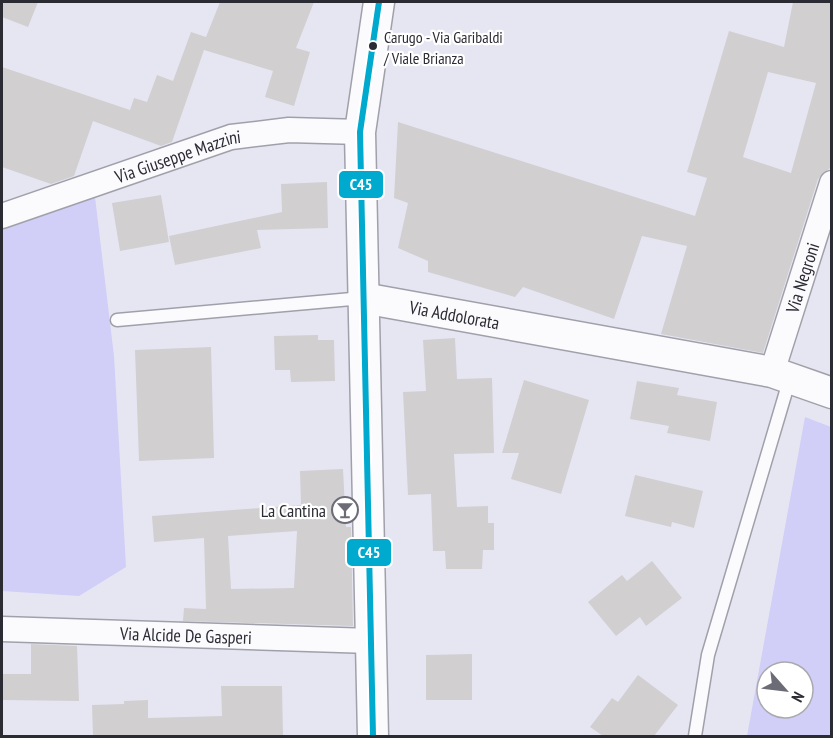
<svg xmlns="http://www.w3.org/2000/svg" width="833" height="738" viewBox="0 0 833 738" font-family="'PT Sans Narrow',sans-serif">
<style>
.green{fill:#d1cef7;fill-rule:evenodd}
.building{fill:#d2cfd1;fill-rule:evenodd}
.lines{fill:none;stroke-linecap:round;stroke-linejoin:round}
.service-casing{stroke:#a0a0aa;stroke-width:15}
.minor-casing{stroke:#a0a0aa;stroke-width:27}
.tertiary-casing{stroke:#a0a0aa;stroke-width:33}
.service{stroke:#fbfbfd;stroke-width:12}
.minor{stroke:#fbfbfd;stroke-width:24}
.tertiary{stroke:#fbfbfd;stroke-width:30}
.bus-1-casing{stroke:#fff;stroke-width:10}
.bus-1{stroke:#00a9ce;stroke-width:6}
.bus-dot{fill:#2b2b34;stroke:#fff;stroke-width:2}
.labels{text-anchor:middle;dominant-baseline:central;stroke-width:4.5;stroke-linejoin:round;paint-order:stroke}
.bus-label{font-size:16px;fill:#2b2b34;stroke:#fff;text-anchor:start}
.street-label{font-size:18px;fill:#2b2b34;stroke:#fff}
.poi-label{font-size:18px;fill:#2b2b34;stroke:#fff;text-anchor:end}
.line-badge{stroke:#fff;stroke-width:2}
.badge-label{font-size:16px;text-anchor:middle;font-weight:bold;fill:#fff}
</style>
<rect width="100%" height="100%" fill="#e6e6f3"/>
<!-- green -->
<g class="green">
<polygon points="95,197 114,356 126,567 79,596 2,591 2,228"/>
<path d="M805,417L831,427V736H747ZM767,672H803V708H767Z"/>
</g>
<!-- building -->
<g class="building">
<polygon points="2,2 38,2 28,27 2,17"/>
<polygon points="220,2 314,2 296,48 310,52 294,106 265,97 273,71 204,50 172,142 161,146 93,121 74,176 51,184 2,167 2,67 130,110 134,98 147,102 157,75 173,81 191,32 206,37"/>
<path d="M793,2H831V167L818,179L763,353L661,334L687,246L642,236L614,319L523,287L515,297L428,272V261L398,248L408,203L394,198L398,122L695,216L707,178L687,172L729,31L784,47ZM768,72L816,83L791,173L743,157Z"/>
<polygon points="327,182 328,228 257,230 261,248 175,265 169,236 282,212 281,184"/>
<polygon points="161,195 169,242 120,251 112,203"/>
<polygon points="318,335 318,340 334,340 335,381 291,382 290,370 275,370 274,336"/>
<polygon points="455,338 457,379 492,378 494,453 454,454 457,507 488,506 488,523 494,523 494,550 483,550 482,569 446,569 445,551 433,551 431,494 408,495 403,392 426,391 423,340"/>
<polygon points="211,347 214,458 139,461 135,350"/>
<polygon points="524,380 589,400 561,494 511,479 519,453 502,453"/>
<polygon points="637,381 679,388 677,395 717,402 710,441 667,433 669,426 630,419"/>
<path d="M343,469L346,527H351L353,626L183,621L184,608L206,609L204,538L154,542L152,516L301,505L300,471ZM297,531L294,588L231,589L228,536Z"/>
<polygon points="635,475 703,491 694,528 672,522 671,527 625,516"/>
<polygon points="652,561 682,598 646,626 640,617 616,636 588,602 622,575 627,581"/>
<polygon points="31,644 77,646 79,701 2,700 2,674 31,674"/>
<polygon points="472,654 472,700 426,700 426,655"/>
<polygon points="638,675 678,705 654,736 603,736 590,727 612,698 618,702"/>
<polygon points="221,686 282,686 283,736 93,736 92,705 124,704 124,701 148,700 148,718 222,716"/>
</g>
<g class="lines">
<defs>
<g id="service">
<polyline points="117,320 363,298"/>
<polyline points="695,736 708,655 790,378"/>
</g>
<g id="minor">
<path id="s1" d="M2,216L231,137L289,130L360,132"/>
<path id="s2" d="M772,372L832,183"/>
<path id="s3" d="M2,629L371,641"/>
</g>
<g id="tertiary">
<path id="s4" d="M363,298L772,372L832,393"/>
<polyline points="373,736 360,132 379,2"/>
</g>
</defs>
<!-- service casing -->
<use href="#service" class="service-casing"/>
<!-- minor casing -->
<use href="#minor" class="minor-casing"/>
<!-- tertiary casing -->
<use href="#tertiary" class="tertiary-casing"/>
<!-- service -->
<use href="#service" class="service"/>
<!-- minor -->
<use href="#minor" class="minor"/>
<!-- tertiary -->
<use href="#tertiary" class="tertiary"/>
<defs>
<polyline id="bus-1" points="373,736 360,132 379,2"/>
</defs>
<!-- bus-1 casing -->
<use href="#bus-1" class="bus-1-casing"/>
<!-- bus-1 -->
<use href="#bus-1" class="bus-1"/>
</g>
<!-- icons -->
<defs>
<symbol id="bar-ring" viewBox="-11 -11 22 22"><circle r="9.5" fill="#fff" stroke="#6c6c77" stroke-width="1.5"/><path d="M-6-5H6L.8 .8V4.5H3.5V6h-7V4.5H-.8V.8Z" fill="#6c6c77"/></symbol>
</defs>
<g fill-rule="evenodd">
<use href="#bar-ring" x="330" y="495" width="30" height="30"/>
</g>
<!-- markers -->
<circle class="bus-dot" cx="373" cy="46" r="5"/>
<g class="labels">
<!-- bus labels -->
<g class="bus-label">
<text x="384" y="37">Carugo - Via Garibaldi<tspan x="384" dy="21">/ Viale Brianza</tspan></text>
</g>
<!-- street labels -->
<g class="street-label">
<text stroke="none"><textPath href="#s1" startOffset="186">Via Giuseppe Mazzini</textPath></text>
<text stroke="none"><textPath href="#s2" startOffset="99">Via Negroni</textPath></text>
<text stroke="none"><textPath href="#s4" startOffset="93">Via Addolorata</textPath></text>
<text stroke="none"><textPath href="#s3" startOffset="184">Via Alcide De Gasperi</textPath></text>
</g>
<!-- poi labels -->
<g class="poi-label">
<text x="326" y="510">La Cantina</text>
</g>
</g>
<g class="line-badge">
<rect x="338" y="170" width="46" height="29" rx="6" fill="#00a9ce"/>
<rect x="346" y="538" width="46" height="29" rx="6" fill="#00a9ce"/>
</g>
<g class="badge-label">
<text x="361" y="190">C45</text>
<text x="369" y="558">C45</text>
</g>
<!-- border -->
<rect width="833" height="738" fill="none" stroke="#2b2b34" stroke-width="6"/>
<!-- north arrow -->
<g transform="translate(785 690) rotate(118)"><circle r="28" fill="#ffffff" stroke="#aaaaae" stroke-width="1.5"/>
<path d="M0-4.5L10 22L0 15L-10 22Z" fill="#6c6c77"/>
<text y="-9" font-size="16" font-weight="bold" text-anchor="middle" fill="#2b2b34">N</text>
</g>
</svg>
